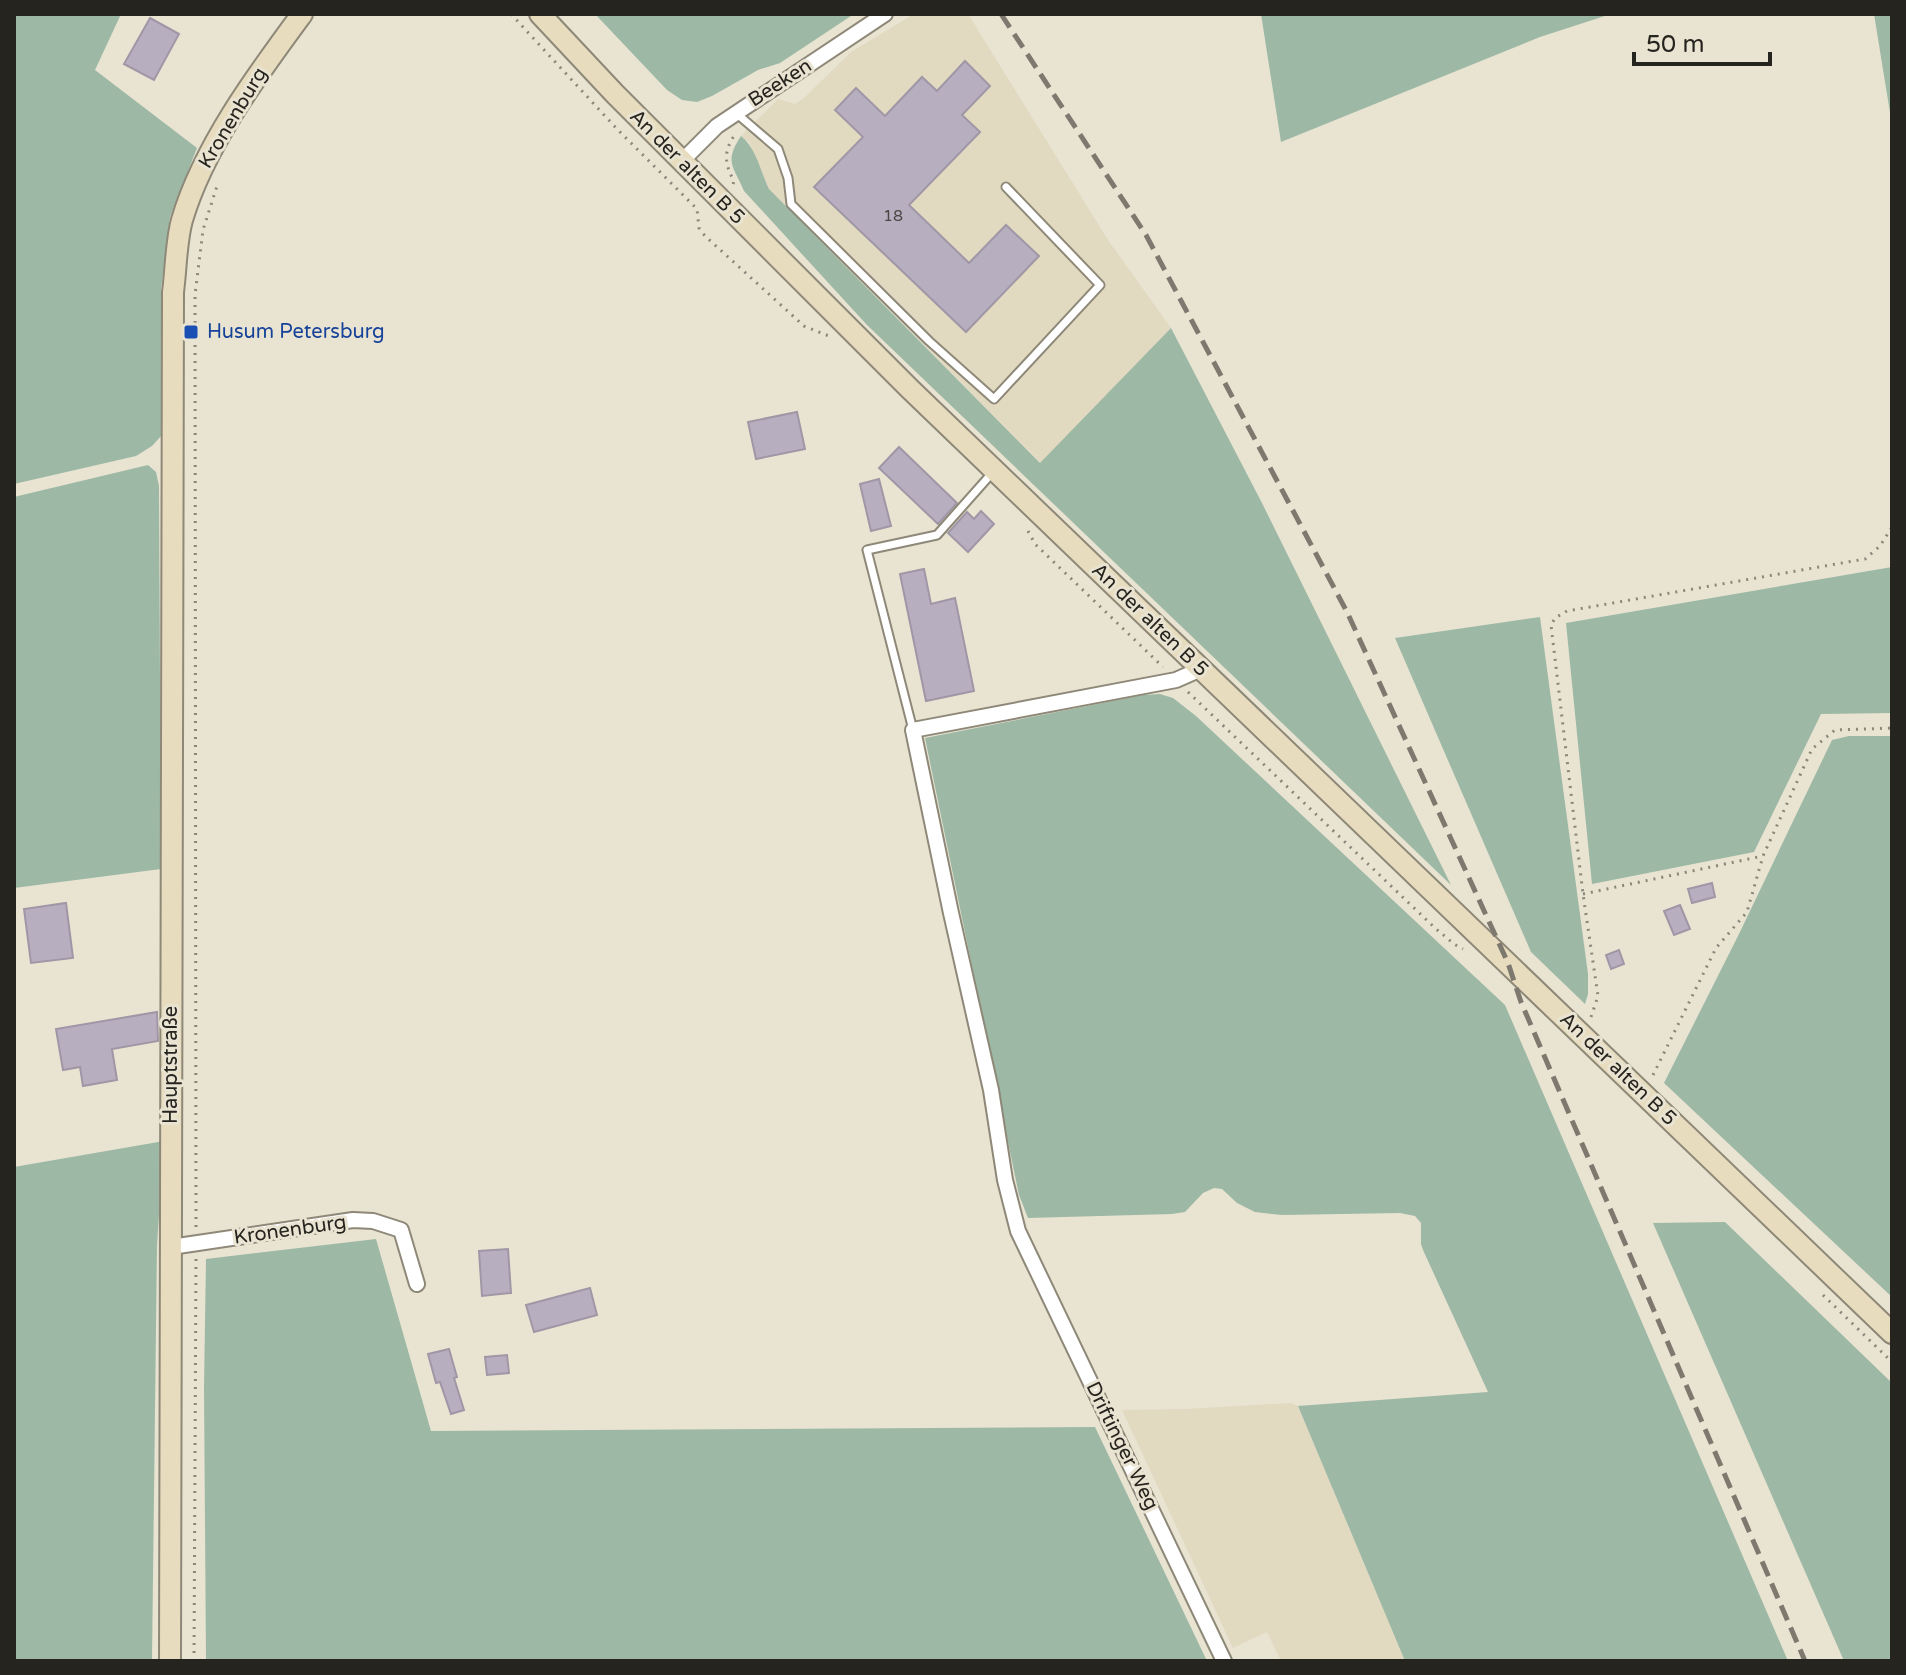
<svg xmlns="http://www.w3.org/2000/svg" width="1906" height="1675" viewBox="0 0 1906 1675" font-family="'Varela Round',sans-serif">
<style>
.built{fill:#e1d9c0}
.green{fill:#9db9a5}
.building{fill:#b7afbf;stroke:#9f97a6;stroke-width:2}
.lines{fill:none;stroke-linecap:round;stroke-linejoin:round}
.lane-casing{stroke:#8e8878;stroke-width:11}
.street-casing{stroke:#8e8878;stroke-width:18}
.secondary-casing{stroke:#8e8878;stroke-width:24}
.path{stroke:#8a867a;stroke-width:3;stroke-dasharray:2 6;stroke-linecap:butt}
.lane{stroke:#fff;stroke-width:7}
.street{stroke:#fff;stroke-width:14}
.secondary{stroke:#e8dcbe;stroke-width:20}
.rail{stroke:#7d796e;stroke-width:5;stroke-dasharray:16 8;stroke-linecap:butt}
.transit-dot{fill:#1a4fb4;stroke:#e9e3d2;stroke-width:3}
.labels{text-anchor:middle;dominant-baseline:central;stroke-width:6;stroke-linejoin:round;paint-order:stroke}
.number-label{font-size:16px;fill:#4a4746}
.street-label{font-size:20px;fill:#26241e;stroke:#e9e3d2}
.transit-label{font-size:20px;fill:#164399;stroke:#e9e3d2;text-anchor:start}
</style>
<rect width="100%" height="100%" fill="#e9e3d2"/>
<!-- built -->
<g class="built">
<polygon points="914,14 968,14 1108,240 1171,328 1041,463 769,189 749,142 741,136 778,99 795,104 804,98 851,52"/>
<polygon points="1291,1403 1298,1406 1405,1661 1281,1661 1267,1632 1233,1648 1122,1410 1186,1409"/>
</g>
<!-- green -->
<g class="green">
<polygon points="14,14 121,14 95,70 197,148 170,217 161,289 162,435 152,446 136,456 14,484"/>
<polygon points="595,14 854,14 780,63 758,70 712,96 697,102 682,100 667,90"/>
<polygon points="1261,14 1611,14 1540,37 1281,142"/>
<polygon points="1874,14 1892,14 1892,125"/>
<path d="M741,136C757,149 760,171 769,189L1040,463L1171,328L1262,503L1451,885L867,325L744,191C733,165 724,162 741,136Z"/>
<polygon points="148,465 156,472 159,486 161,869 14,888 14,497"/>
<polygon points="1892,567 1892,713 1821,714 1754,852 1592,884 1566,623"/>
<polygon points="1540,617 1588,974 1588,994 1585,1004 1531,952 1395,638"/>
<polygon points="1160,694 1173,698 1196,716 1505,1005 1788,1661 1405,1661 1298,1406 1488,1392 1423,1250 1421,1244 1421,1223 1415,1216 1400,1213 1282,1215 1255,1212 1237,1203 1222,1189 1214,1188 1203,1193 1185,1212 1172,1214 1028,1218 1019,1195 925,738 1143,695"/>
<polygon points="1849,736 1892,736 1892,1297 1664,1083 1738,936 1832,740"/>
<polygon points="164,1141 157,1245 152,1661 14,1661 14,1167"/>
<polygon points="1725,1222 1892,1383 1892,1661 1844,1661 1653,1223"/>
<polygon points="376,1239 431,1431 1095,1427 1207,1661 206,1661 204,1387 206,1259"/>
</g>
<!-- building -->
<g class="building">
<polygon points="150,18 179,34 154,80 124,64"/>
<polygon points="965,61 990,86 962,115 980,132 909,205 969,263 1006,225 1039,256 966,332 814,187 863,137 835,110 856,88 885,116 922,77 937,91"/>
<polygon points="797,412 805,449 756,459 748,422"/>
<polygon points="899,447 957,503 938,524 879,468"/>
<polygon points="879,479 891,526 871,531 860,484"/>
<polygon points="981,511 994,524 968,552 948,533 967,512 974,519"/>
<polygon points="924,569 931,604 955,598 974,691 926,701 900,574"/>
<polygon points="1712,883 1715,897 1692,903 1688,889"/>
<polygon points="66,903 73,958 31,963 24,909"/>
<polygon points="1680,905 1690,929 1674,935 1664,911"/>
<polygon points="1619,950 1624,964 1611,969 1606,955"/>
<polygon points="157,1012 158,1041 112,1049 117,1080 83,1086 80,1067 63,1070 56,1029"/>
<polygon points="508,1249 511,1293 482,1296 479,1251"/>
<polygon points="590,1288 597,1315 534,1332 526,1305"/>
<polygon points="449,1349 457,1377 454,1378 464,1410 451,1414 440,1382 436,1383 428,1354"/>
<polygon points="507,1355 509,1373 487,1375 485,1357"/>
</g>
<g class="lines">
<defs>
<g id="lane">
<polyline points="736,113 778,149 788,178 791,204 929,341 994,399 1100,285 1006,187"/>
<polyline points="913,730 867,550 937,535 993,472"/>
</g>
<g id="street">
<polyline points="682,161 717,126 885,14"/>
<polyline points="1201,669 1176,680 913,730 951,913 991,1090 1005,1180 1018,1231 1224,1661"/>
<polyline points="171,1247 353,1220 373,1221 401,1230 417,1284"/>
</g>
<g id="secondary">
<polyline points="540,14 615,94 911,390 1892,1333"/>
<path d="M170,1661L173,292C176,270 176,241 182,220C204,146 257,75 302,14"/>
</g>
</defs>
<!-- lane casing -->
<use href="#lane" class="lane-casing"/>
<!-- street casing -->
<use href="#street" class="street-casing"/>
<!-- secondary casing -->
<use href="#secondary" class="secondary-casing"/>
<!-- path -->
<g class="path">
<polyline points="511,14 617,129 697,209 699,228 705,236 804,326 829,336"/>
<path d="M733,184L734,181C725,165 723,152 734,136"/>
<polyline points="1028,531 1035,544 1163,667"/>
<polyline points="1188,692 1435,928 1454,944 1463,949"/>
<polyline points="1583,894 1763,856"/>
<polyline points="1591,1017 1598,996 1583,894 1551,625 1555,618 1567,611 1865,559 1880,546 1892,527"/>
<polyline points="1653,1075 1716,948 1747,912 1763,856 1812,749 1835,730 1892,728"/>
<polyline points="196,1227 195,295 203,230 217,186"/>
<polyline points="1823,1295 1892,1362"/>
<polyline points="194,1661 196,1259"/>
</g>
<!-- lane -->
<use href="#lane" class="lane"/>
<!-- street -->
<use href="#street" class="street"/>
<!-- secondary -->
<use href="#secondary" class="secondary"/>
<!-- rail -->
<polyline class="rail" points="1001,14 1146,235 1347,612 1508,963 1521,1002 1805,1661"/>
</g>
<!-- markers -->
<rect class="transit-dot" x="183" y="324" width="16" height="16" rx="4"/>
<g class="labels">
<!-- number labels -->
<g class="number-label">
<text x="893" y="216">18</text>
</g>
<!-- street labels -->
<g class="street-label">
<text transform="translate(780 83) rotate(-33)">Beeken</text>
<text transform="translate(233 118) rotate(-59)">Kronenburg</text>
<text transform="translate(687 167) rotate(45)">An der alten B 5</text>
<text transform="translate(1150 620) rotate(44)">An der alten B 5</text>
<text transform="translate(171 1065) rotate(-90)">Hauptstraße</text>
<text transform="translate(1618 1069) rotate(44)">An der alten B 5</text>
<text transform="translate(290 1230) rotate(-8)">Kronenburg</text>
<text transform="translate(1122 1446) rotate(64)">Driftinger Weg</text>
</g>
<!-- transit labels -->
<g class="transit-label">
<text x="207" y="332">Husum Petersburg</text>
</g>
</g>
<!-- border -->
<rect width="1906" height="1675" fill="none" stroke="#26241e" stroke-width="32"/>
<!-- scale -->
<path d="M1634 52v12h136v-12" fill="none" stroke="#26241e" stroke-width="4"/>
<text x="1646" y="52" font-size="24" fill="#26241e" stroke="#e9e3d2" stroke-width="6" paint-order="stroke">50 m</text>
</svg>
